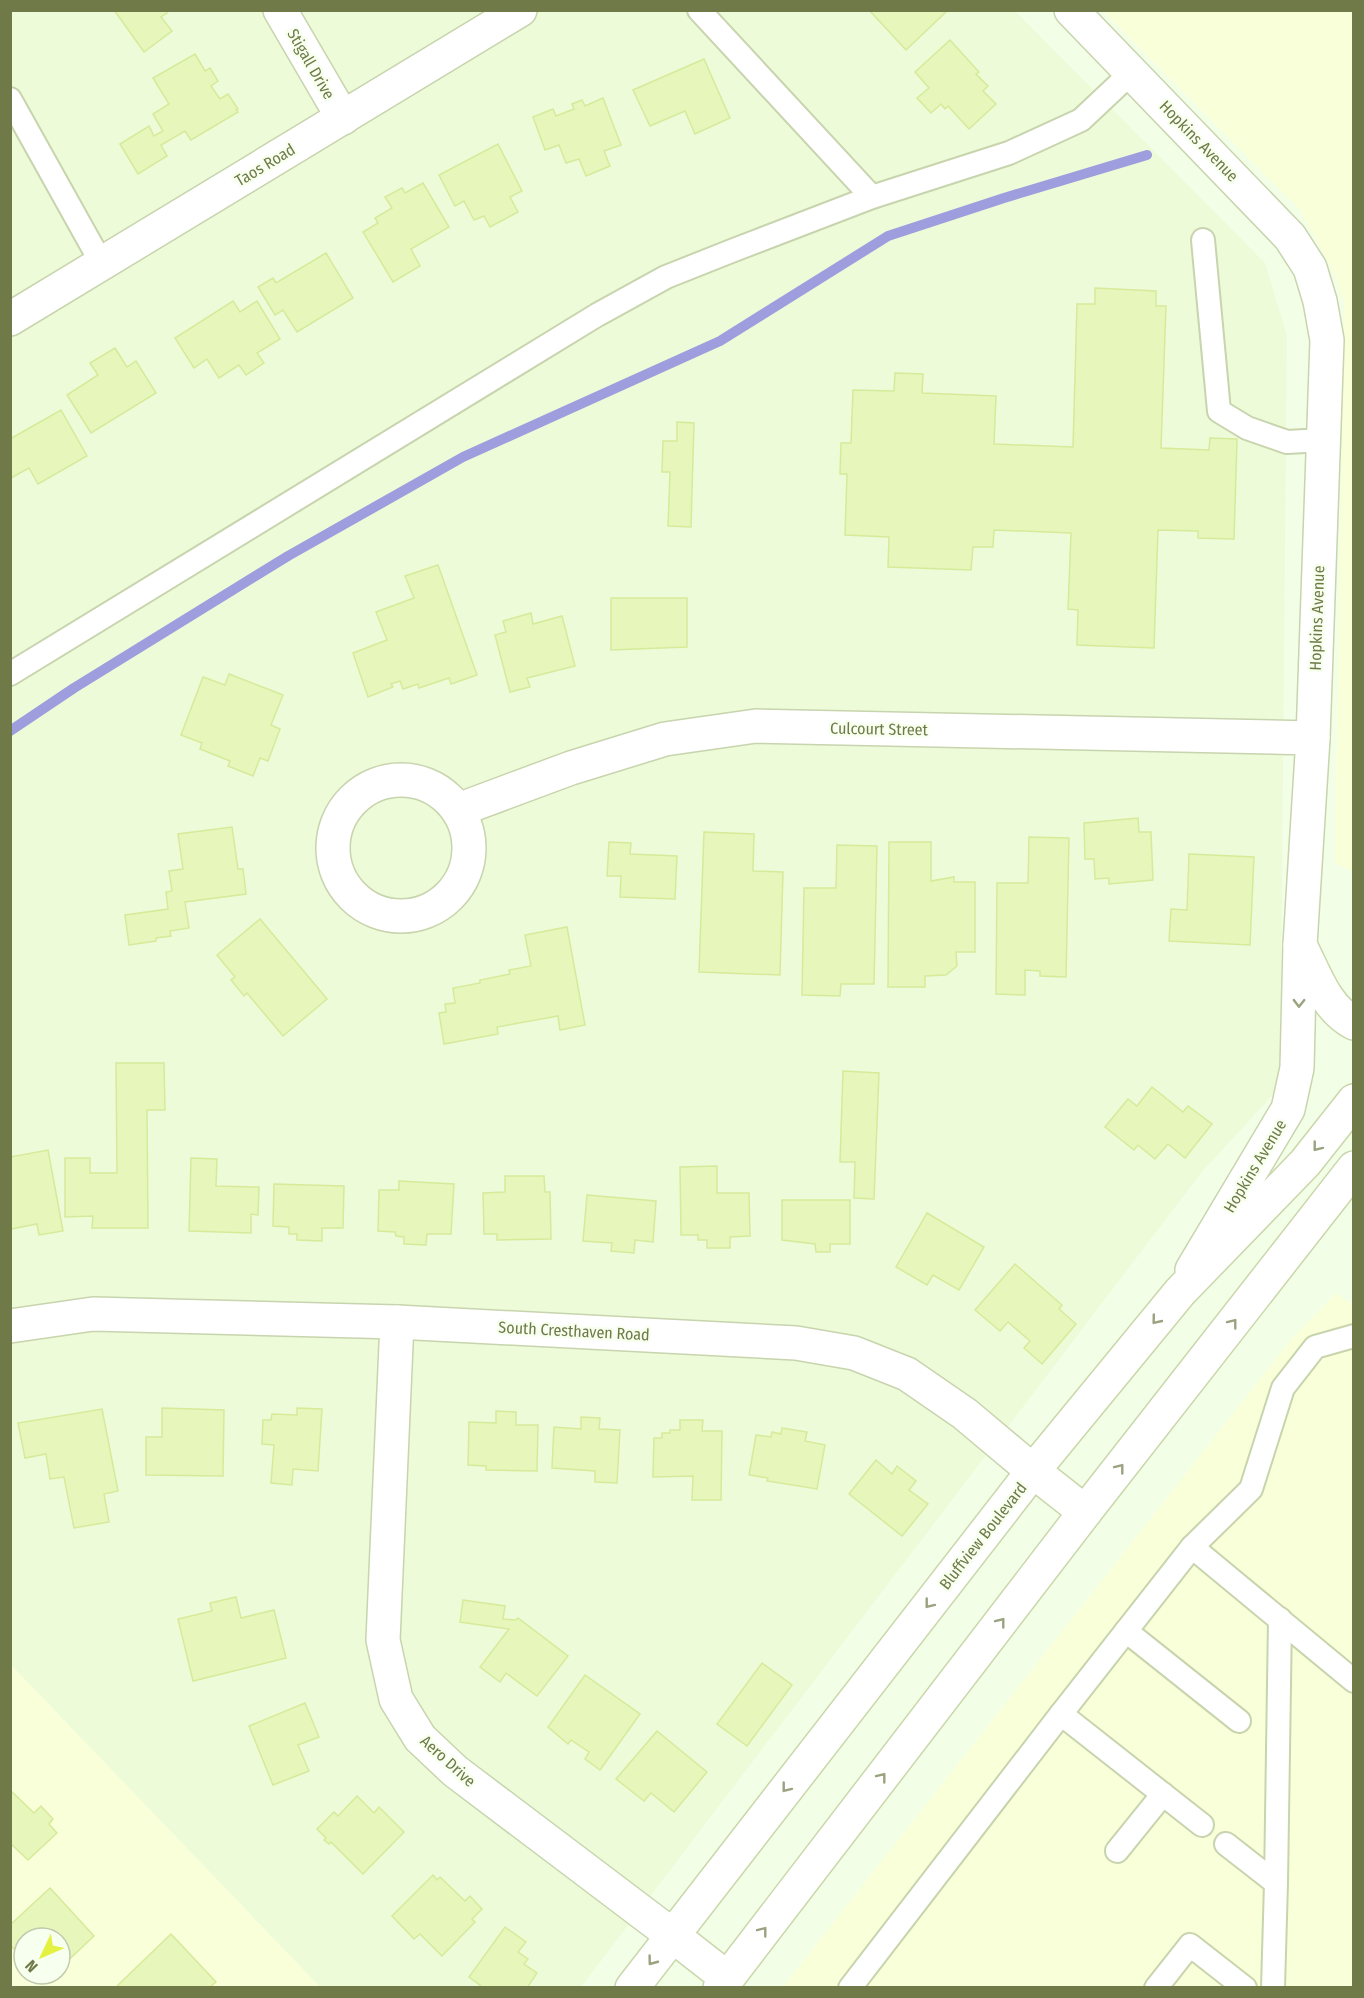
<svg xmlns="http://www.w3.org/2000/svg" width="1364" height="1998" viewBox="0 0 1364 1998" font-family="'Fira Sans Condensed',sans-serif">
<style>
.residential{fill:#edfbd9}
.commercial{fill:#f9ffd9;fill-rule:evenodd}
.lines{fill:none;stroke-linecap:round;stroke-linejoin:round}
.stream{stroke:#9e9ddd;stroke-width:10}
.building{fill:#e7f6bb;stroke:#d7ea9a;stroke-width:1.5}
.lane-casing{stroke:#c8d4ad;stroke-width:26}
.street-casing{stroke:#c8d4ad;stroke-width:36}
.secondary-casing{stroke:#c9d7aa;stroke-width:36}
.lane{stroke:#fff;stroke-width:22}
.street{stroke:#fff;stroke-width:33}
.secondary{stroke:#fff;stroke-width:33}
.oneway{stroke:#9aa27f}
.labels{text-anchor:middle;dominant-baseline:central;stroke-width:5;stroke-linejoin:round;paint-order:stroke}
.street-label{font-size:16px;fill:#6f7a48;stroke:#f7ffee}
</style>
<rect width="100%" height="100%" fill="#f3fee6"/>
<!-- residential -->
<polygon class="residential" points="11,11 1015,11 1265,263 1287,336 1280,1087 1201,1173 581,1987 320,1987 11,1665"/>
<!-- commercial -->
<g class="commercial">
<polygon points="1103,11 1353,11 1353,872 1335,863 1344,303 1334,272 1299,209"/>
<polygon points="1336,1293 1353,1305 1353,1987 782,1988 1290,1341"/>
<path d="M11,1665L320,1987H11ZM24,1938H60V1974H24Z"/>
</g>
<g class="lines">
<!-- stream -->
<polyline class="stream" points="10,731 74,688 288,556 463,457 720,341 888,236 1004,198 1147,155"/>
</g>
<!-- building -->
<g class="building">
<polygon points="114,10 166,10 167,13 161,17 172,31 144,52"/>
<polygon points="869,10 946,10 947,11 906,50"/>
<polygon points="950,40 979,72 976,74 988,86 983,91 996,104 969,129 948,106 945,109 941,104 931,113 917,98 929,88 915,72"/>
<polygon points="195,54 205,71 210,68 218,81 211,86 220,99 228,94 238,109 236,110 238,112 191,140 185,131 161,145 167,156 138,174 120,144 149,126 154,136 163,131 153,114 169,104 153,78"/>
<polygon points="704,59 730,118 695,134 685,111 650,126 633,90"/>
<polygon points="603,98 621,145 604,151 610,166 586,176 579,159 566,163 559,145 545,150 533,117 553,109 556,116 574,109 572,104 582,100 585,106"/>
<polygon points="498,144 522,191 510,197 518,212 490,227 484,216 474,220 464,201 455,206 439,175"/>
<polygon points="423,183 449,227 411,249 420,266 393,282 363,232 378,223 375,218 392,208 385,197 402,188 405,193"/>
<polygon points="326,253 353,298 297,332 283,310 275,315 258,287 273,278 276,283"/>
<polygon points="1095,288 1156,291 1156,306 1166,306 1161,448 1209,450 1210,438 1237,439 1234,539 1198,538 1198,531 1158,530 1154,648 1077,645 1078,610 1068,609 1071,533 994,530 993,547 973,547 971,570 888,567 889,537 845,535 847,474 840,474 841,443 851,443 853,390 894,391 895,373 923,374 922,393 996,396 994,444 1073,447 1077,304 1095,304"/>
<polygon points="233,301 240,312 257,301 280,339 257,353 264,363 246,375 239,365 219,378 207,359 194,368 175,338"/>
<polygon points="115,348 127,367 136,361 156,393 91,433 67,395 98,375 90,363"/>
<polygon points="61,410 87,456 38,484 29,468 11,478 10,439"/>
<polygon points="677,422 694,423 691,527 668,526 670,472 662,472 663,441 677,441"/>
<polygon points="438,565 477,675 451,684 449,678 419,688 418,684 403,689 400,681 391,684 393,687 368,697 353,653 387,640 376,612 414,598 405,576"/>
<polygon points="611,598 687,598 687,647 611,650"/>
<polygon points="531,613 533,624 562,616 575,666 527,678 530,687 510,692 495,635 506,632 503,621"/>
<polygon points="229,674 283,695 271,725 280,729 268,761 260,758 253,776 228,766 230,761 200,749 202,743 181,735 203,677 225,685"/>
<polygon points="1138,818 1139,832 1151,832 1153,880 1109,884 1109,878 1095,879 1094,859 1085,859 1084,823"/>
<polygon points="232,827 238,869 243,869 246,894 185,902 189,928 170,931 171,936 156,938 156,941 129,945 125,915 168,909 166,892 172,891 169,871 183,869 178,834"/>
<polygon points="704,832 754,834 753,871 783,872 780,975 699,972"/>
<polygon points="1029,837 1069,838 1066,977 1040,976 1040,971 1025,970 1025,995 996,994 997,883 1028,883"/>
<polygon points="609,842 631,843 630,854 677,856 675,899 620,897 621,876 607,876"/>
<polygon points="889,842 931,842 931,881 954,877 954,882 975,882 975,952 956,952 957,966 946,975 925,976 925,987 888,987"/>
<polygon points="837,845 877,846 874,984 841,984 840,996 802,995 804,888 836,888"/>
<polygon points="1189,854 1254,857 1250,945 1169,941 1171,909 1187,910"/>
<polygon points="260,919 327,999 283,1036 247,993 244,996 231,980 235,977 217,955"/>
<polygon points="567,927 585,1025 560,1030 558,1016 497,1027 498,1034 444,1044 439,1013 446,1012 445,1004 455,1003 453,988 480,983 480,980 510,974 509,970 531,966 525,935"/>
<polygon points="116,1063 164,1063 165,1110 147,1110 148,1228 92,1228 93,1216 65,1217 65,1158 90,1158 90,1173 117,1173"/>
<polygon points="843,1071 879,1073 874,1199 854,1198 855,1162 840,1162"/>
<polygon points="1152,1087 1183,1112 1188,1106 1212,1124 1185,1158 1168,1144 1155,1159 1138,1145 1134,1150 1105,1127 1128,1099 1137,1106"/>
<polygon points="48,1150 63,1231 39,1235 37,1224 11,1229 10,1157"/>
<polygon points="191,1158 217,1159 216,1186 259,1187 258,1215 251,1214 251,1233 189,1231"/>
<polygon points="717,1166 717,1193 749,1193 750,1236 730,1237 730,1248 707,1248 707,1240 698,1240 698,1235 681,1235 680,1167"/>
<polygon points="505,1176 544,1176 545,1192 550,1192 551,1239 497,1240 497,1234 484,1234 483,1193 505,1192"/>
<polygon points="399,1181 454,1184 451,1234 427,1234 426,1245 404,1244 404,1237 396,1236 395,1232 378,1231 379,1190 399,1190"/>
<polygon points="274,1184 344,1186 343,1228 322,1228 322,1241 297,1240 297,1234 289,1234 289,1227 273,1226"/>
<polygon points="587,1195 656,1201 653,1242 635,1240 634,1253 611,1251 612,1243 583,1241"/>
<polygon points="782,1200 850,1200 850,1244 830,1244 830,1252 816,1252 815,1244 782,1240"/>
<polygon points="927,1213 984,1247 959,1290 933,1275 927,1285 896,1267"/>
<polygon points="1015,1264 1062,1305 1059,1309 1076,1324 1042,1364 1024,1348 1030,1341 1008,1322 1000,1331 975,1310"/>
<polygon points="162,1408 224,1410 223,1476 146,1475 146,1437 162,1437"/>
<polygon points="297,1408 322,1409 318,1471 293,1469 292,1485 271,1483 274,1445 262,1444 263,1420 271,1420 272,1414 297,1415"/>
<polygon points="102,1409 118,1491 104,1494 109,1522 74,1528 64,1477 50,1479 46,1454 25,1458 18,1423"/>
<polygon points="496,1411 516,1412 516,1425 538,1425 537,1471 486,1470 486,1466 468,1465 469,1422 496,1423"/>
<polygon points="581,1417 600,1418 599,1429 620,1430 617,1483 595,1482 595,1471 552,1468 554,1427 581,1429"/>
<polygon points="680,1420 703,1420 702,1431 722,1431 721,1500 692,1500 693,1476 653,1477 654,1438 662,1438 662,1433 670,1433 670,1430 680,1430"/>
<polygon points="782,1428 807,1432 805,1441 825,1445 817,1489 767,1481 768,1478 749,1475 756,1435 771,1437 772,1432 781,1434"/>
<polygon points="876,1460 892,1474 897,1466 916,1481 909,1490 928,1504 902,1536 849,1494"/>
<polygon points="236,1597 241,1618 274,1610 286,1658 193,1681 178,1619 212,1611 210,1603"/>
<polygon points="463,1600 505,1606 503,1619 516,1620 518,1618 568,1656 537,1696 506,1673 500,1682 480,1667 509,1629 460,1622"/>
<polygon points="762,1663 792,1685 747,1746 717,1724"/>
<polygon points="585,1675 640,1714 600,1770 585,1759 589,1752 571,1740 568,1744 548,1727"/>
<polygon points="305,1703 319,1737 298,1745 309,1771 273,1785 249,1726"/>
<polygon points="657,1731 707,1772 674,1812 651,1793 644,1801 616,1779"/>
<polygon points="10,1790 34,1813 41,1806 53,1819 49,1824 57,1833 28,1860 10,1843"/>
<polygon points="357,1796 374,1813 379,1807 404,1832 363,1874 331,1842 329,1844 324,1840 326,1838 317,1829 334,1812 338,1816"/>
<polygon points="433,1875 437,1880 440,1877 465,1901 470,1896 482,1909 472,1919 475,1922 442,1956 420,1934 414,1939 392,1916"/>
<polygon points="50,1888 94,1936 60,1968 60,1938 24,1938 24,1959 10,1945 10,1925"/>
<polygon points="505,1927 526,1942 518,1952 528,1959 524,1964 537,1973 527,1988 484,1988 469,1977"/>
<polygon points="171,1934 216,1982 209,1988 115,1988"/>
</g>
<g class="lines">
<defs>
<g id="lane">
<polyline points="699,10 872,197"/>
<polyline points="10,99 102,264"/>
<polyline points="1203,240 1219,411 1247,428 1287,442 1323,440"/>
<polyline points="10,674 597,315 666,277 734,250 872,197 1009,153 1081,120 1132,72"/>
<polyline points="1192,1547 1251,1489 1283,1388 1315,1347 1354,1336"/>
<polyline points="1126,1631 1239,1721"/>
<polyline points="1202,1825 1061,1714 1192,1547 1354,1681"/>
<polyline points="1226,1844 1276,1883 1273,1988"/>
<polyline points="1117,1851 1163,1794"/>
<polyline points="1276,1883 1280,1619"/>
<polyline points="850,1988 1061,1714"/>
<polyline points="1156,1988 1190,1945 1245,1988"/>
</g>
<g id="street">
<polyline points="280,10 343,118"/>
<polyline points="1071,10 1290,237 1310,268 1320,301 1327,340 1313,738 1300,945 1297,1068 1288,1109 1192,1270"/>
<polyline points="10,319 520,10"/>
<circle cx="401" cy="848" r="68"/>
<polyline points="458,810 571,768 665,739 756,726 1313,738"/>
<polyline points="397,1322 383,1640 396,1699 420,1738 455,1771 672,1935"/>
<polyline points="10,1326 93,1314 397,1322 796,1343 854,1353 907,1374 965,1414 1033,1471"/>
</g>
<g id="secondary">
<path d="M1300,945C1314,972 1325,1008 1354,1023"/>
<polyline points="1033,1471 1085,1512"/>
<polyline points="672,1935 727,1978"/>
<polyline points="632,1988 1033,1471 1180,1292 1305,1163 1354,1101"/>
<polyline points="720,1988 1085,1512 1354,1168"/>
</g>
</defs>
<!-- lane casing -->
<use href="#lane" class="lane-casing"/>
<!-- street casing -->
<use href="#street" class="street-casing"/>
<!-- secondary casing -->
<use href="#secondary" class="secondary-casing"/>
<!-- lane -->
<use href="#lane" class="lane"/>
<!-- street -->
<use href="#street" class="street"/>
<!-- secondary -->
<use href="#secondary" class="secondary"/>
</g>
<!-- one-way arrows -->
<defs><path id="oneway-chevron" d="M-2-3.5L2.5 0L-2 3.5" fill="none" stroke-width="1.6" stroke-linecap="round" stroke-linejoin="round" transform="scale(1.5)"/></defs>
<g class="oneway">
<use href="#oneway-chevron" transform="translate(1299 1003) rotate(91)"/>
<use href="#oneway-chevron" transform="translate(1317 1147) rotate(128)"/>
<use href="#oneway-chevron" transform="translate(1156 1320) rotate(129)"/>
<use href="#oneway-chevron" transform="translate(1233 1323) rotate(-52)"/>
<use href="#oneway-chevron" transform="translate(1120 1468) rotate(-52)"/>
<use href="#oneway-chevron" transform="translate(929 1604) rotate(128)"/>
<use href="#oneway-chevron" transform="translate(1001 1622) rotate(-52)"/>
<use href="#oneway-chevron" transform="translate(882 1777) rotate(-52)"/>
<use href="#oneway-chevron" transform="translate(786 1788) rotate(128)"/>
<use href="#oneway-chevron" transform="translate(763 1931) rotate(-52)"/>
<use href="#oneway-chevron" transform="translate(652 1961) rotate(127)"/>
</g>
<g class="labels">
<!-- street labels -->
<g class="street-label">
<text transform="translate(311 64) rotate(60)">Stigall Drive</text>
<text transform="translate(1199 141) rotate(46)">Hopkins Avenue</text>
<text transform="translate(265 165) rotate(-31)">Taos Road</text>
<text transform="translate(1317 618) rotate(-88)">Hopkins Avenue</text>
<text transform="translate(879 729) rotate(1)">Culcourt Street</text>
<text transform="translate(1255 1166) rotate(-59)">Hopkins Avenue</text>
<text transform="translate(574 1331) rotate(3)">South Cresthaven Road</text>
<text transform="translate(983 1536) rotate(-52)">Bluffview Boulevard</text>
<text transform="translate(448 1761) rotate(42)">Aero Drive</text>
</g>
</g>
<!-- border -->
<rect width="1364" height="1998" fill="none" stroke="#6f7a48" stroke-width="24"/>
<!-- north arrow -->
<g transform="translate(42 1956) rotate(226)"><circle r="28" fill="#f7ffee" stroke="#c1caac" stroke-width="1.5"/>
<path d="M0-4.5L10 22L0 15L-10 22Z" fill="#e3f241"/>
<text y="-9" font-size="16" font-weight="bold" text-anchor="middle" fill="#6f7a48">N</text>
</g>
</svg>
